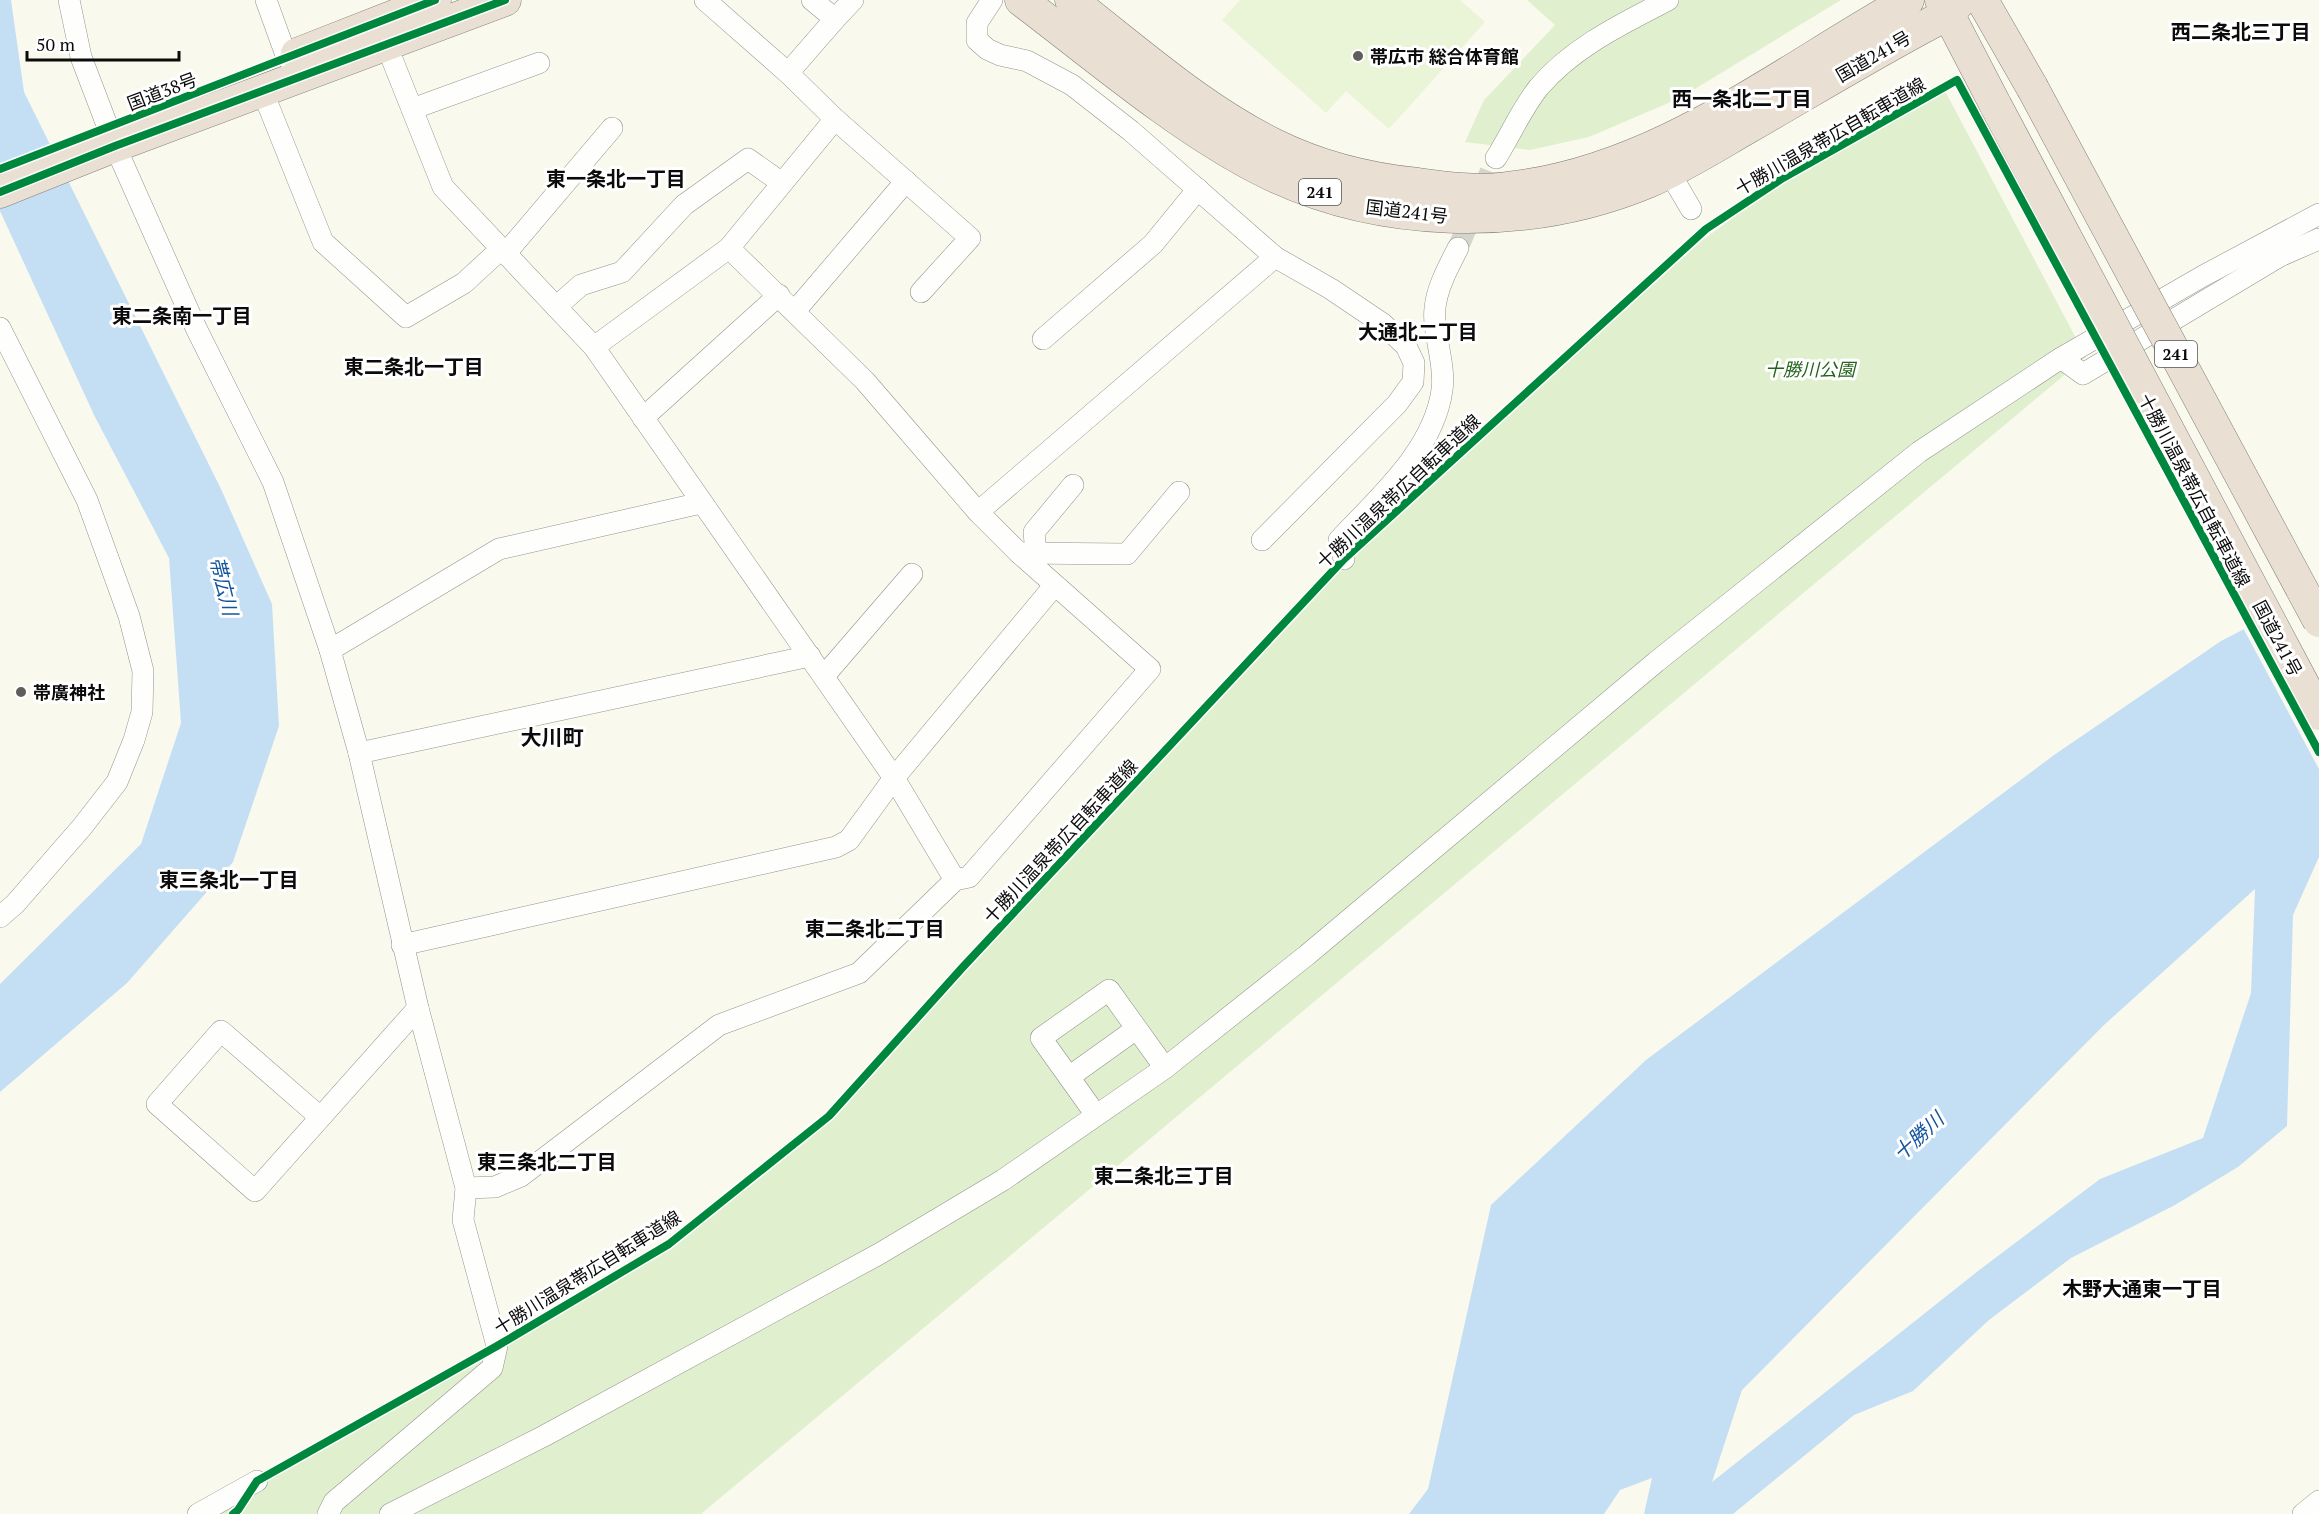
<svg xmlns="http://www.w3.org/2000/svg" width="2319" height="1514" viewBox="0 0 2319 1514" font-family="'PT Serif','Noto Sans JP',serif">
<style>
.green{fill:#e0f0ce}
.pitch{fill:#eaf4d7}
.water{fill:#c4dff4;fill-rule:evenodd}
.pier{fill:#faf9ee}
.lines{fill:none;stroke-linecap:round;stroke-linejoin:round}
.minor-tunnel{stroke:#d6d5cc;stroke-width:21;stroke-dasharray:21 10;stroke-linecap:butt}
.minor-casing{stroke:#93928d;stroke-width:22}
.highway-casing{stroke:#807f7a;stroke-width:33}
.minor{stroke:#fefefc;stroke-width:21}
.highway{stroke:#e9e0d3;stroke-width:32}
.highway-bridge-casing{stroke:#807f7a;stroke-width:33;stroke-linecap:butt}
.highway-bridge{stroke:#e9e0d3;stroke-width:32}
.cycleway-casing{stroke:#fff;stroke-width:11}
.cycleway{stroke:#00873e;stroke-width:8}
.poi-dot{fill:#5f5e5a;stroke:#fff;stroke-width:2}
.labels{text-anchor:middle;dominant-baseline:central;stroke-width:6;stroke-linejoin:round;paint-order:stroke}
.shield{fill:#fff;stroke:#545454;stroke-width:1.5}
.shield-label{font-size:16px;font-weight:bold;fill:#0b0b0b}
.poi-label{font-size:18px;font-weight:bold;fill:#0b0b0b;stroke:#fff;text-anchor:start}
.street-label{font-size:18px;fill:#0b0b0b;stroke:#fff}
.park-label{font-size:18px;font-style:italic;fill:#23631b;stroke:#fff}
.neighbourhood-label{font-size:20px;font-weight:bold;fill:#0b0b0b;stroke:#fff}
.water-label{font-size:20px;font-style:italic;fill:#13549e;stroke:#fff}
.quarter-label{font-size:21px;font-weight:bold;fill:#0b0b0b;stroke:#fff}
</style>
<rect width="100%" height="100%" fill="#faf9ee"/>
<!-- green -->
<g class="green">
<polygon points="1527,0 1841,0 1680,98 1589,137 1530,150 1465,142 1484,100 1555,25"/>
<polygon points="1944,89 2086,357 701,1514 187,1514 497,1346 669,1244 829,1116 962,968 1344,559 1704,239 1770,191"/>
</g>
<!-- pitch -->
<polygon class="pitch" points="1240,0 1460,0 1485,22 1389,129 1346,91 1326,113 1222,20"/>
<!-- water -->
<g class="water">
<polygon points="0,0 11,0 24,92 221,489 272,604 279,726 233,862 127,983 0,1092 0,984 141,844 181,723 169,558 95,417 0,211"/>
<path d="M2319,590V857L2293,915L2287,1126L2238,1167L2175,1205L2071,1258L1989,1320L1913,1391L1854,1415L1733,1514H1644L1652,1478L1620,1490L1604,1514H1409L1428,1489L1491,1205L1646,1060L2054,755L2221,641ZM2255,889L2251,993L2203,1138L2100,1179L1978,1271L1712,1482L1742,1390L2104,1025Z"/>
</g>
<!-- pier -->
<polygon class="pier" points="2319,587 2319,769 2242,626"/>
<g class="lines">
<!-- minor-tunnel -->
<polyline class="minor-tunnel" points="1458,248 1496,158"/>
<defs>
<g id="minor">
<polyline points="69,0 81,57 115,146 197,330 273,482 330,650 359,753 418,1008 466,1188 463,1220 497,1346 492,1368 334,1502 328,1514"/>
<polyline points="266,0 287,58"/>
<polyline points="992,0 977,23 977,40 987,49 1000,55 1027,61 1072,85 1131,131 1275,257 1331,289 1383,324 1406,346 1414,363 1413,382 1397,404 1262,540"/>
<polyline points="835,19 853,0"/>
<polyline points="386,44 443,187 594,347 894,778 955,880"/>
<polyline points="788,73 835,19 812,0"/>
<polyline points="262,90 323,242 406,317 464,283 501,249"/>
<polyline points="412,109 539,63"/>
<polyline points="835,119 970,238 921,292"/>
<path d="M1496,158C1510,136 1522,108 1539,87C1573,47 1622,24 1668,0"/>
<polyline points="1664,163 1691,209"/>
<polyline points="506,253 612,128"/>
<polyline points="556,307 581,285 622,272 684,205 748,159 782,183"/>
<polyline points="795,311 906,181"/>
<polyline points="0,328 87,500 129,616 143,671 142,712 134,740 117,782 82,827 15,904 0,917"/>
<polyline points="1043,339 1153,244 1198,189"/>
<polyline points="594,347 729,248 835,119 788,73 705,0"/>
<polyline points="2061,358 2083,374 2280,256 2319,239"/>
<polyline points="643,418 779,295"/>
<polyline points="978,512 1275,257"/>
<polyline points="1019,553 1127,554 1179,492"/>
<polyline points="1036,553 1034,532 1073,485"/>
<path d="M1344,559L1339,540C1378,498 1434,450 1442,390C1446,364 1432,332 1435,308C1437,287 1449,266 1458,248"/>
<polyline points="330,650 499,549 701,503"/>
<polyline points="824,676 912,574"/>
<polyline points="359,753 810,656"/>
<polyline points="402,945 836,847 849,840 894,778 1054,586"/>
<polyline points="1069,1077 1136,1029"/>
<polyline points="1096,1115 1041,1038 1109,990 1165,1068"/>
<polyline points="320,1117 221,1031 157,1104 255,1191 418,1008"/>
<polyline points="466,1188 495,1187 521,1176 719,1025 859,973 955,880 969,877 1150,669 1019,553 978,512 865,381 729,248"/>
<polyline points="198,1514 257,1481"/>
<polyline points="390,1514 544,1436 879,1254 1003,1180 1165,1068 1307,955 1656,662 1919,452 2061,358 2203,276 2319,214"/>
<polyline points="2303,1514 2319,1501"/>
</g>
<g id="highway">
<path d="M1021,0C1095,56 1173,123 1254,166C1372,229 1525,233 1648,182C1683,167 1716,146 1749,127C1815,89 1880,49 1948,14L1961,0"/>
<path d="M1071,0C1136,50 1200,108 1273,144C1317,166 1369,179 1418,184C1447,188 1477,192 1507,188C1657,172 1780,72 1908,0"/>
<polyline points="1941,0 1996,106"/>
<polyline points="1982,0 2032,87"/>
<polyline points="297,54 435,0"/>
<polyline points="0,192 115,146 505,0"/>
</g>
</defs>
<!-- minor casing -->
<use href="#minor" class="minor-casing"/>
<!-- highway casing -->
<use href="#highway" class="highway-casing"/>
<!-- minor -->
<use href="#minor" class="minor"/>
<!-- highway -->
<use href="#highway" class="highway"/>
<defs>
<g id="highway-bridge">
<polyline points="2032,87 2319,621"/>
<polyline points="1996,106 2319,714"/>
</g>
</defs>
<!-- highway-bridge casing -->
<use href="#highway-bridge" class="highway-bridge-casing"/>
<!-- highway-bridge -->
<use href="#highway-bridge" class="highway-bridge"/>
<defs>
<g id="cycleway">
<polyline points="0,169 435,0"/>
<polyline points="0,192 115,146 505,0"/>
<polyline points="233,1514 238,1510 257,1481 497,1346 669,1244 829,1116 962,968 1344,559 1706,229 1783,178 1957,80 2319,752"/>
</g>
</defs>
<!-- cycleway casing -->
<use href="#cycleway" class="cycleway-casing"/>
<!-- cycleway -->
<use href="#cycleway" class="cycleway"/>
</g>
<!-- markers -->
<g class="poi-dot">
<circle cx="1358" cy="56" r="6"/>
<circle cx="21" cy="692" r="6"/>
</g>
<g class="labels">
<!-- shield labels -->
<g class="shield">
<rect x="1299" y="179" width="42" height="26" rx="4.5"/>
<rect x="2155" y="341" width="42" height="26" rx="4.5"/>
</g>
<g class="shield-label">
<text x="1320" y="192">241</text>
<text x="2176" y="354">241</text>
</g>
<!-- poi labels -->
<g class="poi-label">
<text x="1370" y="56">帯広市 総合体育館</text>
<text x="33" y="692">帯廣神社</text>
</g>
<!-- street labels -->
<g class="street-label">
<text transform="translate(1873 56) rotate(-30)">国道241号</text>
<text transform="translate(162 91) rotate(-21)">国道38号</text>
<text transform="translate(1830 136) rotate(-30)">十勝川温泉帯広自転車道線</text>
<text transform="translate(1407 211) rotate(7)">国道241号</text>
<text transform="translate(2195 490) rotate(62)">十勝川温泉帯広自転車道線</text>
<text transform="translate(1398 491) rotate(-43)">十勝川温泉帯広自転車道線</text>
<text transform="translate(2278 638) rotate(62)">国道241号</text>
<text transform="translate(1060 841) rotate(-47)">十勝川温泉帯広自転車道線</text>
<text transform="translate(587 1272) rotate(-32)">十勝川温泉帯広自転車道線</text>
</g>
<!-- park labels -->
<g class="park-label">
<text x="1810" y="369">十勝川公園</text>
</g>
<!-- neighbourhood labels -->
<g class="neighbourhood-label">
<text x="2241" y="31">西二条北三丁目</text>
<text x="1742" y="98">西一条北二丁目</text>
<text x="616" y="178">東一条北一丁目</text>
<text x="182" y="315">東二条南一丁目</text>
<text x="1418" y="331">大通北二丁目</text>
<text x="414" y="366">東二条北一丁目</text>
<text x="229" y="879">東三条北一丁目</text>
<text x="875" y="928">東二条北二丁目</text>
<text x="547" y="1161">東三条北二丁目</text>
<text x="1164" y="1175">東二条北三丁目</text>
<text x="2142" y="1288">木野大通東一丁目</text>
</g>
<!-- water labels -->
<g class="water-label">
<text transform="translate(224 586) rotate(76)">帯広川</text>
<text transform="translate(1918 1136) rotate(-43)">十勝川</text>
</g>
<!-- quarter labels -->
<g class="quarter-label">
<text x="552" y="737">大川町</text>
</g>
</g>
<!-- scale -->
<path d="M27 51v9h152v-9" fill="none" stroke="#0b0b0b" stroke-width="3"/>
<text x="36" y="51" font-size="18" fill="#0b0b0b" stroke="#ffffff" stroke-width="4.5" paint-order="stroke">50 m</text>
</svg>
